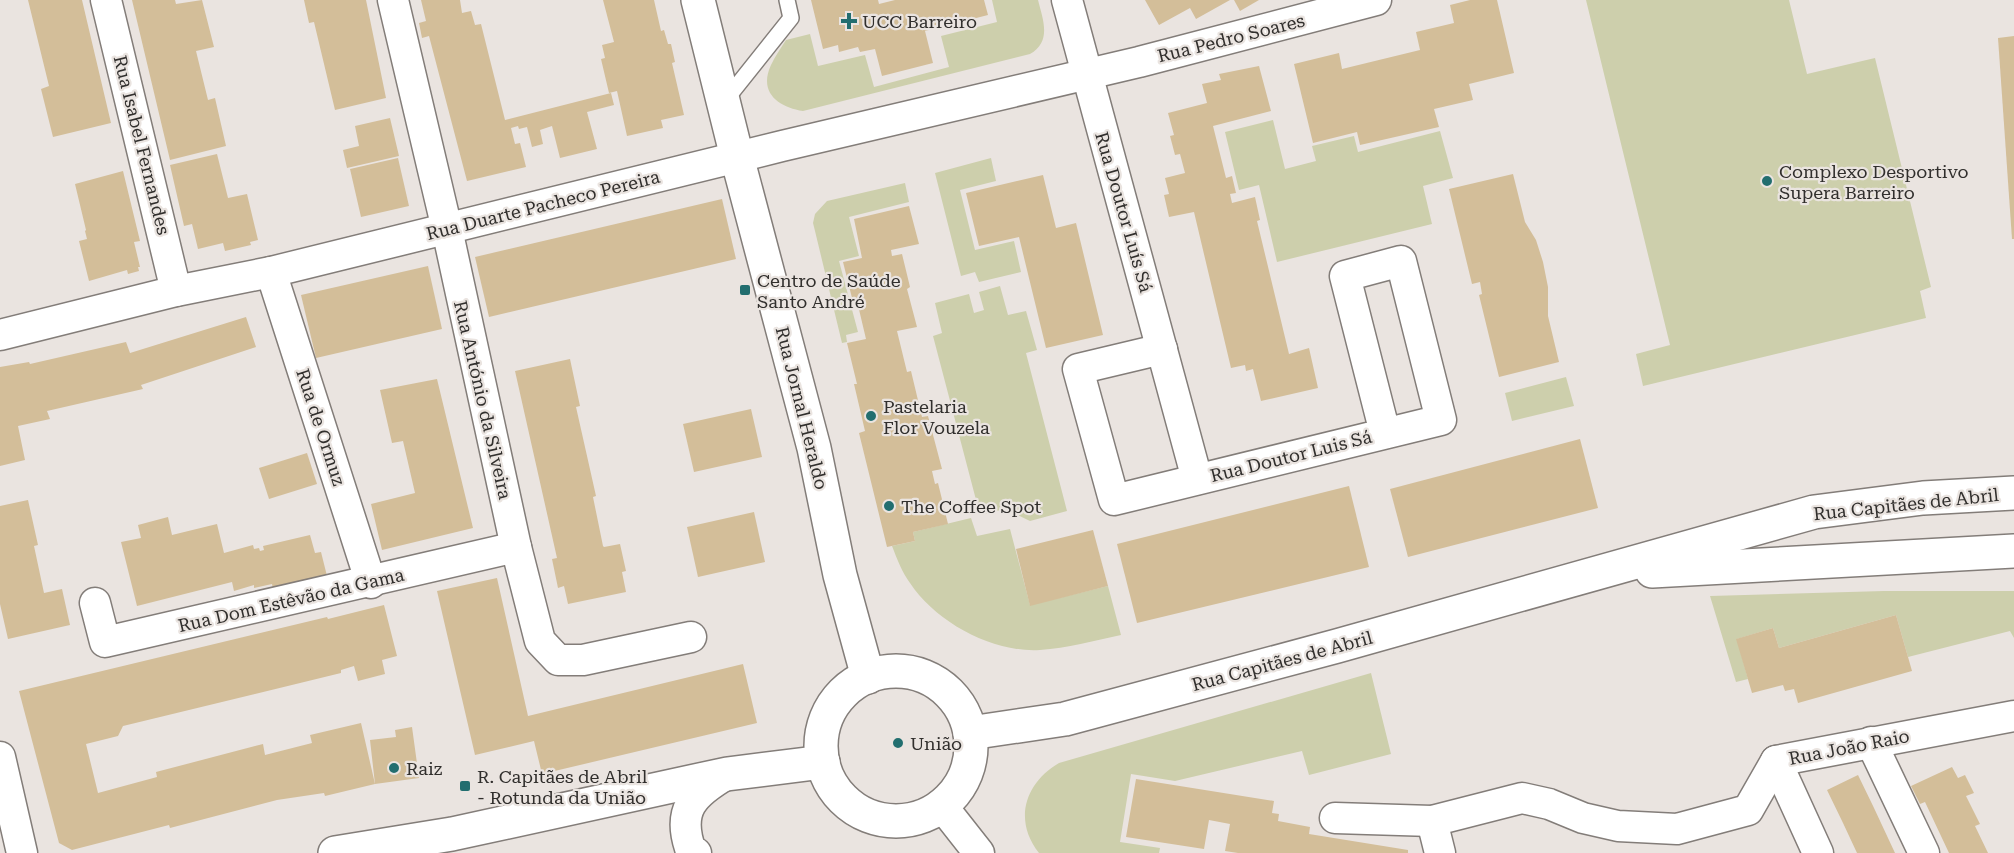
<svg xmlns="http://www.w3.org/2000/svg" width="2014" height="853" viewBox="0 0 2014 853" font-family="'Roboto Serif',serif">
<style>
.green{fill:#cdcfac}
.building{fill:#d3be99}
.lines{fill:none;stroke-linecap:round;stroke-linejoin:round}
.lane-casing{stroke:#837d79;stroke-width:18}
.street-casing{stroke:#837d79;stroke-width:33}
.secondary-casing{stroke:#837d79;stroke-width:36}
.lane{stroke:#fff;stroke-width:15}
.street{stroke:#fff;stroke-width:30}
.secondary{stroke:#fff;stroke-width:33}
.poi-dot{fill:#226e6f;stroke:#eae4e0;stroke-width:2}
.labels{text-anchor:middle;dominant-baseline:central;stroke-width:4.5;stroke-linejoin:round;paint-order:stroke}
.poi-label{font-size:18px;fill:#312f2d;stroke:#eae4e0;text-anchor:start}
.street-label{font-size:18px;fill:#312f2d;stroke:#eae4e0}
</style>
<rect width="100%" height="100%" fill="#eae4e0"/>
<!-- green -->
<g class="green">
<path d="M992,0H1038C1043,20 1052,41 1030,54L803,111C779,107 758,93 771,65C775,56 781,48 786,40L810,34L818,66L865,55L874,87L949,67L941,36L997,22Z"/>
<polygon points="1586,0 1789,0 1807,74 1875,58 1931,287 1920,291 1926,318 1643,386 1636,354 1670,345"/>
<polygon points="1273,120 1285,169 1316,161 1312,146 1354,136 1358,152 1440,131 1453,178 1423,186 1432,224 1277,262 1259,185 1239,190 1225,132"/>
<polygon points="991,158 996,181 960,190 975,250 1014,241 1021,272 979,282 975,272 961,276 935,173"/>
<polygon points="905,183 909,202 849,217 859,256 839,261 858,332 846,335 847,342 842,343 815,231 813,223 815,214 827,201"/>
<polygon points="1000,286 1008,315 1026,311 1037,350 1026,353 1067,511 1030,521 1005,509 980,515 933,336 942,333 935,303 969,294 974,313 984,310 979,292"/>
<polygon points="1566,377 1574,406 1512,421 1505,393"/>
<path d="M971,518L977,536L1010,529L1030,605L1108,586L1121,635C1094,641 1067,648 1040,650C992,653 936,622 910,583C902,572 897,559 892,546L915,541L913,532Z"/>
<polygon points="1884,591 2014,591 2014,638 2010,631 1908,657 1896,615 1779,648 1773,628 1737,639 1748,679 1736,682 1710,596"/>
<path d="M1371,673L1391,754L1309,775L1302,751L1175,781L1131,774L1120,842L1160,848L1159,853H1039C1013,820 1025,783 1059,763Z"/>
</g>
<!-- building -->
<g class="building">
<polygon points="28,0 82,0 111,123 53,137 41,89 49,86"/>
<polygon points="132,0 175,0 176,4 202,0 214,47 196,51 208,100 215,98 226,146 170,160"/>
<polygon points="304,0 366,0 386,98 335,110 314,22 309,23"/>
<polygon points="421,0 460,0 462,13 471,11 475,25 481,24 505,120 611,93 614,105 587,112 597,149 560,158 552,126 540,130 543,144 532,147 527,127 519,129 518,126 511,128 515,144 520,143 526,167 467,181 429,36 422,38 419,23 426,21"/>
<polygon points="603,0 654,0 661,31 664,30 668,44 671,44 675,62 672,63 684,115 661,120 663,128 627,136 617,91 609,93 601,59 605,58 602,45 614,42"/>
<polygon points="811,0 878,0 879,4 895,0 984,0 988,15 925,31 933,63 882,76 875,49 860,52 858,47 839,52 838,45 823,49"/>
<polygon points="1145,0 1230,0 1196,19 1190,8 1159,25"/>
<polygon points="1234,0 1259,0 1240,11"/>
<polygon points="1470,0 1497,0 1514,73 1469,84 1473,100 1434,109 1439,127 1360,145 1357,132 1313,143 1294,64 1339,53 1342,69 1420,50 1416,32 1454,23 1450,5"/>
<polygon points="2014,36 2014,239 2012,239 1998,38"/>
<polygon points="1259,66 1271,111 1213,126 1226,178 1232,176 1236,193 1230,194 1232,203 1255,197 1260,220 1257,221 1289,354 1309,348 1318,388 1261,401 1253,369 1246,371 1245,365 1231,368 1194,212 1169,217 1164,195 1169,194 1165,178 1185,173 1180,154 1175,155 1170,136 1174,135 1168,113 1207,103 1202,84 1221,80 1219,74"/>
<polygon points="390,118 399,156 347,168 343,150 359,146 355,126"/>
<polygon points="217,154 228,198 247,194 258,240 250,242 251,245 225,251 223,243 198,249 192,224 184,226 170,165"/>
<polygon points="398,158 409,206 361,217 350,169"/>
<polygon points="123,171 140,241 134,242 140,267 138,267 139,271 128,274 127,270 89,281 79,241 87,239 85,231 86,230 75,184"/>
<polygon points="1513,174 1525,222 1536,240 1543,262 1548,287 1548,316 1559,362 1499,377 1479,295 1482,294 1480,282 1472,284 1449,189"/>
<polygon points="1043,175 1056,228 1076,223 1103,335 1046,348 1019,237 979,246 966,193"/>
<polygon points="722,199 736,259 489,317 475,257"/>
<polygon points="909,206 919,244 891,250 892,256 902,254 910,287 907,289 917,327 897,331 907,372 911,371 922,417 928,416 942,469 932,471 935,484 938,483 948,524 913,532 915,541 887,547 859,433 865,431 854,384 857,384 847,343 866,339 857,301 853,302 843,262 862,258 854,219"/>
<polygon points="428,266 442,329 316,358 301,295"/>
<polygon points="246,317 256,347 141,385 143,389 47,411 50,419 18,426 25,460 0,466 0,367 29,362 30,364 126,342 130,353"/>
<polygon points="570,359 580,406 576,407 596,496 593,497 603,546 604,547 620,544 626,571 622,572 626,592 568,604 564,586 558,588 552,559 557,558 515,371"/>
<polygon points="437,379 473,528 382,550 371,504 415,493 403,441 392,443 380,390"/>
<polygon points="751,409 762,457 694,472 683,424"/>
<polygon points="1580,439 1598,508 1408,557 1390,489"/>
<polygon points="307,453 317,484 269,499 259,468"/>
<polygon points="1349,486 1369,567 1137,623 1117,544"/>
<polygon points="28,500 38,545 34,546 44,593 62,589 70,625 8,639 0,604 0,506"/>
<polygon points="754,512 765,562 698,577 687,527"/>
<polygon points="168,517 172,535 217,524 224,553 253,545 254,549 259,548 260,551 264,550 263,546 310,535 315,553 321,552 327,576 273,589 272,584 254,588 254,585 234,591 232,582 137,606 121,542 141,538 138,525"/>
<polygon points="1093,530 1108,586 1030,606 1016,549"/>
<polygon points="497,578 528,716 743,664 757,723 542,774 534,741 475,755 437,591"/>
<polygon points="384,605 397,656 382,660 385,674 358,681 354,666 341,670 341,673 123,726 118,736 86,744 98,793 157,777 156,772 263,744 265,755 312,743 310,735 361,723 375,784 325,796 324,793 277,800 170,828 169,825 72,850 59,843 19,691 327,617 328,619"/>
<polygon points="1896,615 1912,671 1798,703 1794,689 1785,691 1783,685 1752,693 1736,639 1773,628 1779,648"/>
<polygon points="412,727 419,778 375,784 370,740 396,737 395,730"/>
<polygon points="1952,767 1958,778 1965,775 1974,793 1966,796 1980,824 1975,826 1988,853 1949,853 1925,802 1920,804 1911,786"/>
<polygon points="1858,775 1874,808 1895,853 1857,853 1843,823 1827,790"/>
<polygon points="1136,779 1274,801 1272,813 1279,814 1278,821 1310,827 1309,834 1408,850 1408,853 1238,853 1225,851 1230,824 1209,820 1204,849 1126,837"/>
</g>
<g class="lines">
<defs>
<polyline id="lane" points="724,102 791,18 787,0"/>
<g id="street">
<polyline points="106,0 176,291"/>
<polyline points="393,0 447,229 516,547 540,641 558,660 583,660 691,637"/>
<polyline points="1067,0 1197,479"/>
<polyline points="271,272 371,583"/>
<polyline points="0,335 176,291 271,272 782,146 1139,62 1376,0"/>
<polyline points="1162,349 1078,369 1114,500 1441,420 1401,261 1345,276 1385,433"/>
<polyline points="95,603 105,642 516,547"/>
<polyline points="1871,742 1924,853"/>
<polyline points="0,757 22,853"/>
<polyline points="1776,761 1818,853"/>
<polyline points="942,806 979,853"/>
<polyline points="1335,818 1432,821 1522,798 1549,804 1583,818 1618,826 1677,829 1748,810 1776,761 2014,716"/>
<polyline points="1432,821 1440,853"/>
<path d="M696,853L691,851C676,810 693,794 727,774"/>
</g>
<g id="secondary">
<polyline points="698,0 737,157 814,448 840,575 868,677"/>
<polyline points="1652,571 2014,551"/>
<circle cx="896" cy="746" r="75"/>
<polyline points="970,733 1065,719 1337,646 1814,512 1923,498 2014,493"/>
<polyline points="335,853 452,834 727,774 823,762"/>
</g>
</defs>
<!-- lane casing -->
<use href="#lane" class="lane-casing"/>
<!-- street casing -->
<use href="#street" class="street-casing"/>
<!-- secondary casing -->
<use href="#secondary" class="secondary-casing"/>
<!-- lane -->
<use href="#lane" class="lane"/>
<!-- street -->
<use href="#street" class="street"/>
<!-- secondary -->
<use href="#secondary" class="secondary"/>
</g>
<!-- markers -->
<g class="poi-dot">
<path d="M846 12h6v6h6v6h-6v6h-6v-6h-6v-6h6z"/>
<circle cx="1767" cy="181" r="6"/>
<rect x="739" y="284" width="12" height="12" rx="3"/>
<circle cx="871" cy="416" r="6"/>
<circle cx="889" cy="506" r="6"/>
<circle cx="898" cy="743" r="6"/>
<circle cx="394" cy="768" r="6"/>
<rect x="459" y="780" width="12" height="12" rx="3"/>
</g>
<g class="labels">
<!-- poi labels -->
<g class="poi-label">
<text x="862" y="21">UCC Barreiro</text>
<text x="1779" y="171">Complexo Desportivo<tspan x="1779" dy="21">Supera Barreiro</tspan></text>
<text x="757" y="280">Centro de Saúde<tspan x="757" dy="21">Santo André</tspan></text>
<text x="883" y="406">Pastelaria<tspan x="883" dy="21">Flor Vouzela</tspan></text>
<text x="901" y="506">The Coffee Spot</text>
<text x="910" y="743">União</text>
<text x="406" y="768">Raiz</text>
<text x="477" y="776">R. Capitães de Abril<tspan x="477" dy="21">- Rotunda da União</tspan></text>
</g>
<!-- street labels -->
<g class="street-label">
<text transform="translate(1231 38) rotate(-14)">Rua Pedro Soares</text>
<text transform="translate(142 145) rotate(76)">Rua Isabel Fernandes</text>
<text transform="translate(543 205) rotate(-14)">Rua Duarte Pacheco Pereira</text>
<text transform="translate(1124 212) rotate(74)">Rua Doutor Luís Sá</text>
<text transform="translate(483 400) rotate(77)">Rua António da Silveira</text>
<text transform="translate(802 408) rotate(76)">Rua Jornal Heraldo</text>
<text transform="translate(321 427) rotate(72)">Rua de Ormuz</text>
<text transform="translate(1291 456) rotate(-14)">Rua Doutor Luis Sá</text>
<text transform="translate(1906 504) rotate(-6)">Rua Capitães de Abril</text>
<text transform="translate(291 600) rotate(-13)">Rua Dom Estêvão da Gama</text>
<text transform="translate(1282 661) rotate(-15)">Rua Capitães de Abril</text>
<text transform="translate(1849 747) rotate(-11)">Rua João Raio</text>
</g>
</g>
</svg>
